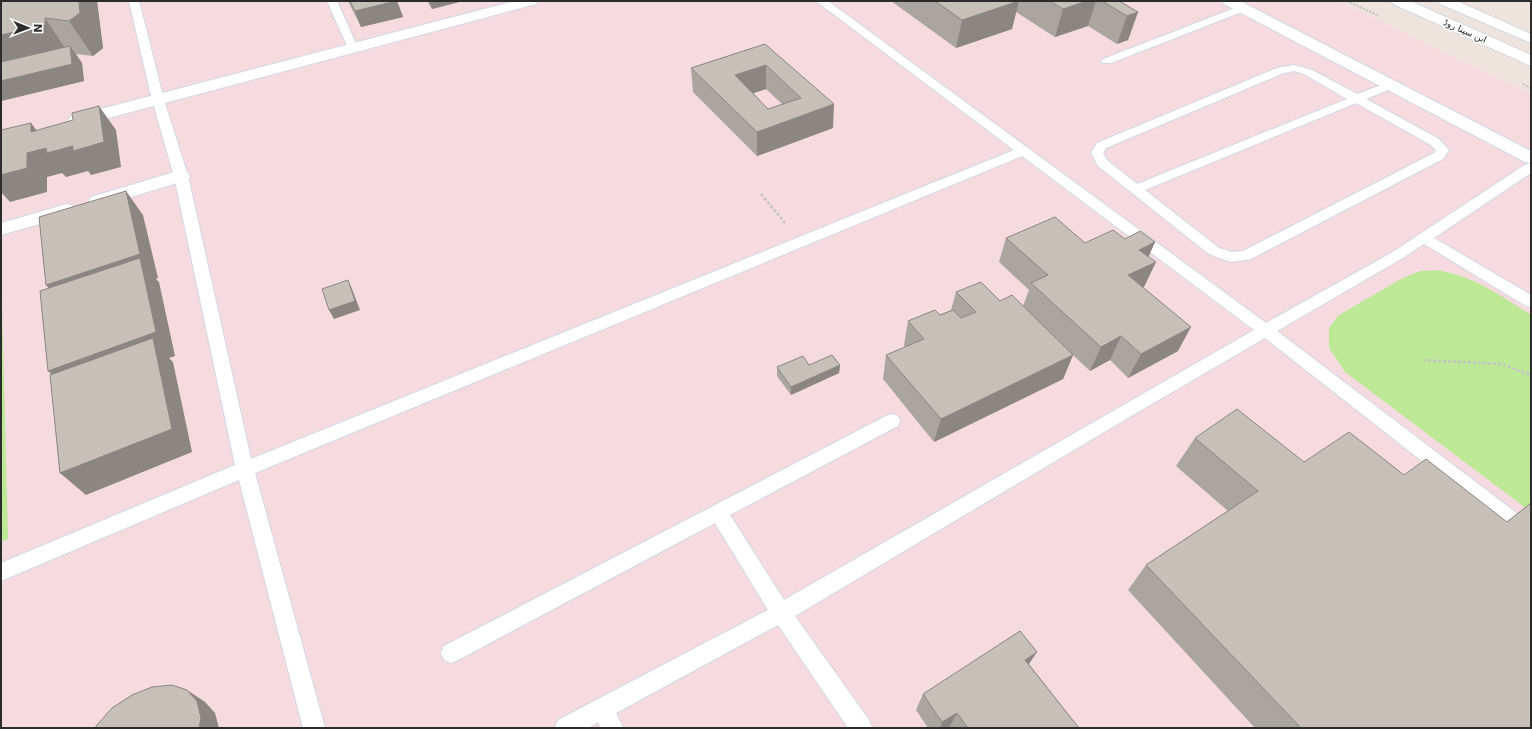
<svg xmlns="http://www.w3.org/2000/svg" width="1532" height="729" viewBox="0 0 1532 729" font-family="'DejaVu Sans',Cairo,sans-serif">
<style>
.medical{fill:#f5dadf}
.green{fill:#bde896}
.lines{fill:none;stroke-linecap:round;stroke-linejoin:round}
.service-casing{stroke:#d2d8e5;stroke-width:2}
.minor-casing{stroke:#d2d8e5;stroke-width:2}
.secondary-casing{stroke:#d2d8e5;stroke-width:2}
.path-far1{stroke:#c4c4c4;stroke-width:2;stroke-dasharray:2 1.5;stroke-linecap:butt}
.path{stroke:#c4c4c4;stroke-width:2.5;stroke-dasharray:3 2;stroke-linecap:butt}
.service{fill:#fff;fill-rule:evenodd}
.minor{fill:#fff;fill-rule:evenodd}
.secondary{fill:#fff;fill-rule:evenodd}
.wall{fill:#aaa59f;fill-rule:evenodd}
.shaded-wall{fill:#8b8682}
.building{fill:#c6c0b9;stroke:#8b8682;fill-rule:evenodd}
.labels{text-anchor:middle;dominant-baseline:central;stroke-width:3;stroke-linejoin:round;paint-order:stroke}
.far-street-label{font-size:9px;fill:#2c2c2c;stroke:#fff}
</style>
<rect width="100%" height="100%" fill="#eee4dd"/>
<!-- medical -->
<polygon class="medical" points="1,1 1339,1 1531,94 1531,728 1,728"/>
<!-- green -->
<g class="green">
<polygon points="1,262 8,539 1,542"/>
<path d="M1420,271C1427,271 1435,270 1442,271C1475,277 1503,297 1531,315V512L1345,372L1329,348V328L1339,315L1401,279Z"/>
</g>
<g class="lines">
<defs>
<g id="service">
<polygon points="129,1 139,1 164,100 188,176 251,459 1014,150 816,1 828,1 1266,323 1391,253 1526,164 1531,163 1531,173 1434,238 1531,295 1531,307 1526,306 1424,244 1401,259 1277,331 1531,524 1531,543 1524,541 1265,338 1126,419 795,616 869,720 872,728 848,728 778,625 616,713 623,728 601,728 598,722 588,728 555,728 558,720 768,610 715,523 458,660 451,663 444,660 441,653 444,646 886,416 892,414 898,416 900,421 898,426 730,515 784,600 1254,330 1022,156 255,473 325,728 303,728 239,480 1,581 1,563 235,465 174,176 152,100"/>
<polygon points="327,1 337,1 358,48 357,50 353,51 348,48"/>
<polygon points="1243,5 1248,8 1247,10 1111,63 1103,63 1101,61 1103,59"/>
<path d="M1294,65L1312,70L1357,94L1387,83H1395L1397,85L1395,87L1366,99L1439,139L1449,150L1443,159L1251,259L1231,262L1209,254L1098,166L1091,153L1097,143L1277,68ZM1294,71L1304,74L1347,99L1137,184L1108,161L1103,153L1106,148L1284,73ZM1356,103L1431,145L1436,150L1434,153L1243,251L1232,252L1219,248L1145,190Z"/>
</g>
<g id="minor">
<polygon points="515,1 538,1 536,4 82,125 76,126 70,125 68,121 70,117"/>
<polygon points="1222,1 1240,1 1531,151 1531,163 1525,162 1224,4"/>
<polygon points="181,170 187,172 190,176 187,180 98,207 91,205 89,201 91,197"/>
<polygon points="67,204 74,206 76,210 74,214 1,235 1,223"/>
</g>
<g id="secondary">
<polygon points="1391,1 1410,1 1531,55 1531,66 1393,4"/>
<polygon points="1438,1 1457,1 1531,34 1531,43 1440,4"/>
</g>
</defs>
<!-- service casing -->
<use href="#service" class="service-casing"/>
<!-- minor casing -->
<use href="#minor" class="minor-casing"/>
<!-- secondary casing -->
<use href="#secondary" class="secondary-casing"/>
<!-- path-far1 -->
<g class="path-far1">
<polyline points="1347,1 1379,16"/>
<polyline points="1523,84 1531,88"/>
</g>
<!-- path -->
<g class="path">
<polyline points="761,194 785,223"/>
<polyline points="1423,360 1501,364 1531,375"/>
</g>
<!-- service -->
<use href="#service" class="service"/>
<!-- minor -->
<use href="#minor" class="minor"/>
<!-- secondary -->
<use href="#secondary" class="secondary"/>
</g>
<!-- wall -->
<g class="wall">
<polygon points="1,1 97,1 103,48 93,56 76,54 82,63 84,81 1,101"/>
<polygon points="348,1 397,1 403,17 361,27"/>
<polygon points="427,1 463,1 432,9"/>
<polygon points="891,1 1119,1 1138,12 1128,40 1117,44 1088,26 1055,37 1016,12 1012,29 956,48"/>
<path d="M765,44L833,128L757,156L693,92L691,68ZM766,89L782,104L768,109L753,93Z"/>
<polygon points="1006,238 1085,243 1125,239 1155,242 1148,257 1144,287 1143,287 1178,351 1128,378 1110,360 1090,371 1073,355 1063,379 934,442 883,379 886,355 905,347 904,345 908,321 940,315 951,310 956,292 1000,301 1023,306 1029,290 999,262"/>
<polygon points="809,365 840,365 839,373 791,395 777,376 777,367"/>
<polygon points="1195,438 1304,462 1404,475 1506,522 1531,503 1531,728 1255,728 1128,590 1146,565 1228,511 1176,466"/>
<polygon points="1029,664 1079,728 928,728 916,710 923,694"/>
</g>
<!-- shaded-wall -->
<g class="shaded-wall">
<polygon points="79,1 97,1 103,48 93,56 69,21"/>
<polygon points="396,1 397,1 403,17 361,27 355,11"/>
<polygon points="429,1 463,1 432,9"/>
<polygon points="1019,1 1012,29 956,48 962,20"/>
<polygon points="1087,1 1096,1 1088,26 1055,37 1063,9"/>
<polygon points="1138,12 1128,40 1117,44 1127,16"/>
<polygon points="45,18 69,54 1,76 1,35"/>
<polygon points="70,46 82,63 84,81 1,101 1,81"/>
<polygon points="766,65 766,89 735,99 735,75"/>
<polygon points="834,104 833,128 757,156 757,132"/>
<polygon points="99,106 116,130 121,167 91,175 88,171 66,177 62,173 47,177 47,192 10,202 1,192 1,175 27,153 31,132 31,123 49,147"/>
<polygon points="126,191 143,215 158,278 156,279 159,282 175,356 169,358 173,362 192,452 86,495 60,473 72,394 48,371 68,309 46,285"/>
<polygon points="1155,242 1144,267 1139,250"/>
<polygon points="1156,262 1144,287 1117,300 1128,275"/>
<polygon points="348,280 352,289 360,310 334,319 329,310"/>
<polygon points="1191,327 1178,351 1128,378 1141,354"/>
<polygon points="1121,336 1110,360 1090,371 1101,347"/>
<polygon points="1073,355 1063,379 934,442 941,419"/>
<polygon points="840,365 839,373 791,395 791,387"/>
<polygon points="1037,652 1025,670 1025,660"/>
<polygon points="187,690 205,702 215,713 219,728 199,728"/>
<polygon points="957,713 949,728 940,728 942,722"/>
</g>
<!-- building -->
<g class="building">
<polygon points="1,1 79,1 80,13 69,21 45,18 45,25 1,35"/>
<polygon points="350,1 396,1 355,11"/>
<polygon points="935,1 1019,1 962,20"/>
<polygon points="1050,1 1087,1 1063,9"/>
<polygon points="1102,1 1119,1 1138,12 1127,16"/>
<path d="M765,44L834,104L757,132L691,68ZM766,65L801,98L768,109L735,75Z"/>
<polygon points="70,46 72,64 1,81 1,62"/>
<polygon points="99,106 104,142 73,151 73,146 47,153 46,148 27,153 27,168 1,175 1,130 31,123 31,132 73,120 72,113"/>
<polygon points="126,191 140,254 46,285 39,217"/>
<polygon points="1055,217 1085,243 1113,230 1125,239 1140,231 1155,242 1139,250 1156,262 1128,275 1191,327 1141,354 1121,336 1101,347 1031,283 1048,275 1006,238"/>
<polygon points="140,258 156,332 48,371 40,291"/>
<polygon points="348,280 355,301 329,310 322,289"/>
<polygon points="981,282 1000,301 1012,295 1073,355 941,419 886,355 924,339 908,321 935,310 940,315 953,310 961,318 976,312 956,292"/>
<polygon points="153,338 172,429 60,473 50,375"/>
<polygon points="832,355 840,365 791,387 777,367 803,356 809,365"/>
<polygon points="1237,409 1304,462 1349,432 1404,475 1426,459 1507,522 1531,503 1531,728 1301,728 1146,565 1258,491 1195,438"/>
<polygon points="1020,631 1037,652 1025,660 1079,728 968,728 957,713 942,722 923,694"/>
<polygon points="172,685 187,690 197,701 201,718 199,728 95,728 97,725 112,708 132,695 152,687"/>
</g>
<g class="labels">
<!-- far-street labels -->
<g class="far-street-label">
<text transform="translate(1465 31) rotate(24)">ابن سینا روڈ</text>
</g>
</g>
<!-- border -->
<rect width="1532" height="729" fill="none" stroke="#2c2c2c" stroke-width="4"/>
<!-- north arrow -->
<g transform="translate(28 28) rotate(91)" stroke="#ffffff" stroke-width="3" paint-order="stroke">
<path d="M0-3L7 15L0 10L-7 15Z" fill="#2c2c2c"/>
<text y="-6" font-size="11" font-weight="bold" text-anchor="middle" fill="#2c2c2c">N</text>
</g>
</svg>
